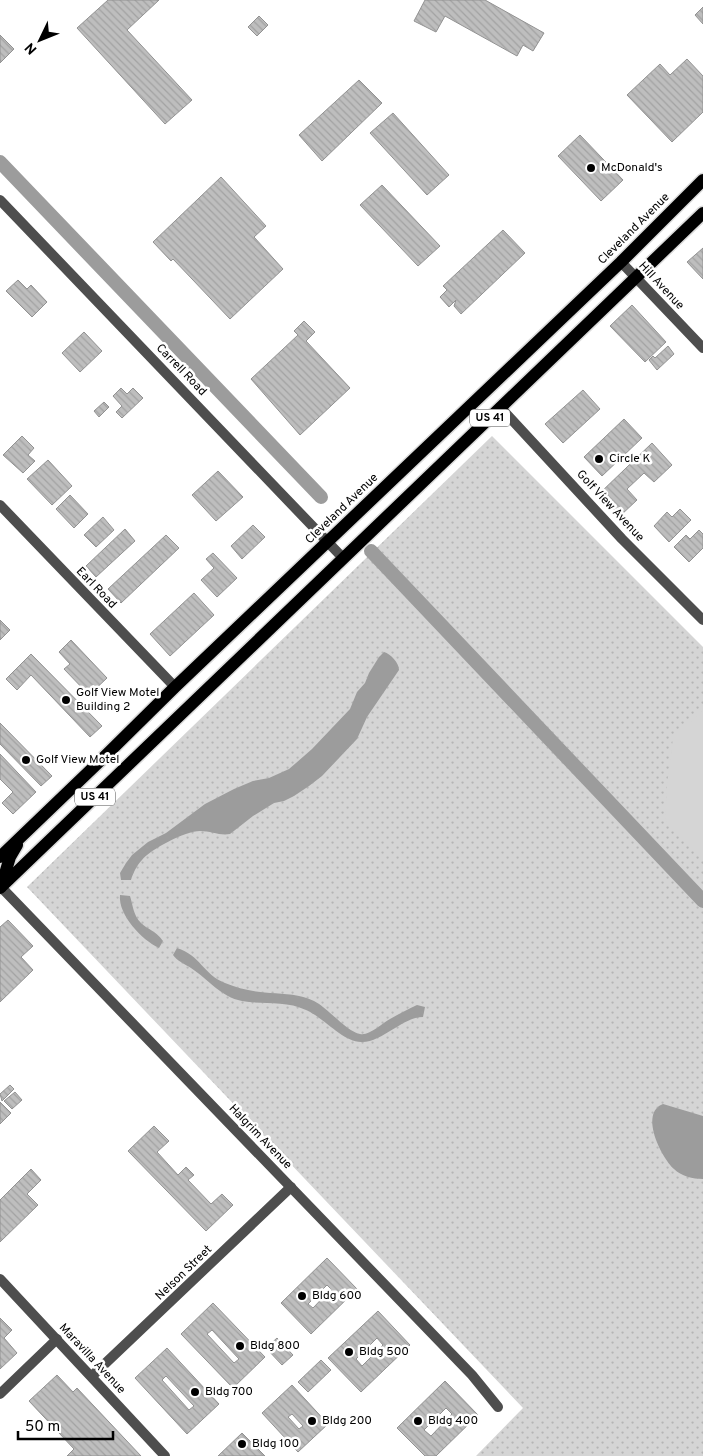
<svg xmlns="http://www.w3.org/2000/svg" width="703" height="1456" viewBox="0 0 703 1456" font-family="Overpass,sans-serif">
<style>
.grass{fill:url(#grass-dots)}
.park{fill:#d5d5d5}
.water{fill:#9c9c9c}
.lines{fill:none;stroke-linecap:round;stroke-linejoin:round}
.canal{stroke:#9c9c9c;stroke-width:14}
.building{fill:url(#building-back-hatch);stroke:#929292;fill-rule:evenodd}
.primary-casing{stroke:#dbdbdb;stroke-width:15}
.minor{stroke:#4e4e4e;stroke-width:10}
.tertiary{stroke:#4e4e4e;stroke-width:10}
.primary{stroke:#000;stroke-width:12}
.poi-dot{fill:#000;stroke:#fff;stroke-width:2}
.labels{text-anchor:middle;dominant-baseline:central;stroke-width:5;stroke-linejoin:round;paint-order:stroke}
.shield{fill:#fff;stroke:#4c4c4c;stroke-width:1}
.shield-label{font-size:11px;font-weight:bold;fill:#000}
.poi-label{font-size:12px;fill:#000;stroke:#fff;text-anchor:start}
.street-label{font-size:12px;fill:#000;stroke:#fff}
</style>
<defs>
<pattern id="grass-dots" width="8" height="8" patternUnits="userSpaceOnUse" patternTransform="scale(1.25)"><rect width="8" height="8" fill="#d5d5d5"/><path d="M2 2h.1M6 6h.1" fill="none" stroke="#b5b5b5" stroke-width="1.8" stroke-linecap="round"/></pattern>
<pattern id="building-back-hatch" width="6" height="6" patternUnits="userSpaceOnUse" patternTransform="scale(1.25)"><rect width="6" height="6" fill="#bebebe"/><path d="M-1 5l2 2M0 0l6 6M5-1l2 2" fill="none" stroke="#a2a2a2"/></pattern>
</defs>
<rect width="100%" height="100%" fill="#fff"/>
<!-- grass -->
<polygon class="grass" points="492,436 703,647 703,1456 476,1456 523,1408 27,887"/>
<!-- park -->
<polygon class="park" points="703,710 703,858 702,858 665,820 667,784 673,738"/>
<!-- water -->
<g class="water">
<path d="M384,652C391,654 399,663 399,670L367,717L357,739L322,776L309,786L294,796L284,801L274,803L253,816L230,834C220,836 211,831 200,831C185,831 151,849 142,860C137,865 133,873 131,880H121L120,873L126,863L132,855L148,842L166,833L205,804L234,789L253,781L269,778L289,769L296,763L312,749L350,709L357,692L365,683L369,673L379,657Z"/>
<path d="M120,895L130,896C133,905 133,915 141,923C148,930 155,930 163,941L159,948C142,940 118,915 120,895Z"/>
<path d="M177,948C200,955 204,975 225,983C239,989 255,992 270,993C285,994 300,994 314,1001C328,1008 347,1032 360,1034C370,1036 382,1023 390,1019C399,1014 408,1009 417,1005L425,1007L423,1017C402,1017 382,1043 361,1042C343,1042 323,1017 306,1010C285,1000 264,1005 242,1001C221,997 208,979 191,968C185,964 177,961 173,955Z"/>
<path d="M663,1104L703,1116V1179C693,1179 681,1176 674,1169C661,1157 639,1113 663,1104Z"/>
</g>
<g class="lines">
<!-- canal -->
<g class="canal">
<polyline points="0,162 321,497"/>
<polyline points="371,551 703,901"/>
</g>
</g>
<!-- building -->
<g class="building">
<polygon points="108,0 159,0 127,30 192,100 165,124 77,28"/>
<polygon points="425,0 485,0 544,33 533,51 523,45 517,56 445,16 436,32 414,21"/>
<polygon points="703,7 703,24 695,15"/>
<polygon points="259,16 268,25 257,36 248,27"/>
<polygon points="0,35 14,49 0,63"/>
<polygon points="687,59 703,76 703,112 672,142 627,95 660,64 670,75"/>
<polygon points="359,80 382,103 322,161 299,135"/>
<polygon points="393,113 449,175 427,195 370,133"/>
<polygon points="580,135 623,180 601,201 558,156"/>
<polygon points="221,177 266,226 254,237 283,269 230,319 173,259 171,261 153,242"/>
<polygon points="382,185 440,246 418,266 360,205"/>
<polygon points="503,230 525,253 461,314 454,306 456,300 449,307 440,297 447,290 443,286"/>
<polygon points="703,248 703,279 687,262"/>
<polygon points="18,280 27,289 31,285 47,302 32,317 6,291"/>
<polygon points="632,305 666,342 645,362 610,326"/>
<polygon points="304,321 315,332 306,341 350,388 300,435 251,379 298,335 294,331"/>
<polygon points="84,332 102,351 80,372 62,353"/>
<polygon points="668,346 674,354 657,370 649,360 653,356 655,358"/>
<polygon points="121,388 127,394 133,388 143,398 122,418 116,412 122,406 113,396"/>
<polygon points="583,390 600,409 563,443 545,424"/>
<polygon points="104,402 109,407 99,417 94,411"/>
<polygon points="624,419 642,438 602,476 584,457"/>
<polygon points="22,436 34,448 28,455 35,461 23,473 3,455"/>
<polygon points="652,443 672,465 654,482 644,473 627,489 637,500 620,516 599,494"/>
<polygon points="48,460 72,486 52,505 27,479"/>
<polygon points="218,471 243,497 216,521 192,495"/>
<polygon points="70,495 88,514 74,528 56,509"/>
<polygon points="680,509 691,520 669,542 654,526 667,512 672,517"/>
<polygon points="103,517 114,530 96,547 84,535"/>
<polygon points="253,525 265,537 242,559 231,546"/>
<polygon points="125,529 135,541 96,577 86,566"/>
<polygon points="699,530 703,534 703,548 689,562 674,547 686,535 690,539"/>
<polygon points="166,535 179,548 121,603 108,589"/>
<polygon points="213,553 237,578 217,597 201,580 214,568 206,559"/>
<polygon points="194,593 214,615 170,656 150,634"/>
<polygon points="0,620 10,630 0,640"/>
<polygon points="71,640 107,678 89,695 64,669 70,664 59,652"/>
<polygon points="31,654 102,726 90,737 31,675 17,690 6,679"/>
<polygon points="0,723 52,776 41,786 0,744"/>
<polygon points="0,754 36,792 13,814 2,803 13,792 0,779"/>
<polygon points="8,920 33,946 21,957 33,970 0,1002 0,927"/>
<polygon points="10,1085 14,1089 2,1101 0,1094"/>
<polygon points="15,1092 22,1100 12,1109 4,1101"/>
<polygon points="0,1102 11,1113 0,1124"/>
<polygon points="154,1126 169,1141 157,1152 178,1175 186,1167 194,1175 188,1180 211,1204 222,1194 233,1205 206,1231 128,1151"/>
<polygon points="31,1169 41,1180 27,1194 38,1205 0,1242 0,1200"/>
<path d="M327,1258L357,1289L311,1334L281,1303ZM327,1285L331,1289L313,1308L308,1304Z"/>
<path d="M213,1303L265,1357L233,1388L181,1334ZM212,1330L239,1359L234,1363L207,1334Z"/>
<path d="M378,1311L410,1345L361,1392L328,1358ZM377,1338L383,1345L362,1366L356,1359Z"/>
<polygon points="0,1318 12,1330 4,1338 17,1353 0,1369"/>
<polygon points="277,1338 293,1355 282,1365 266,1348"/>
<path d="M167,1348L219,1404L187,1434L135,1378ZM166,1376L194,1406L189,1410L162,1380Z"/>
<polygon points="321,1360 331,1370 308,1392 298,1382"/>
<polygon points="57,1375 73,1392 77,1388 141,1456 67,1456 74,1449 29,1401"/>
<path d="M445,1381L478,1415L436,1456H425L397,1428ZM446,1408L452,1414L431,1436L424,1430Z"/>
<path d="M292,1385L328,1424L298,1452L262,1413ZM292,1414L303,1426L299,1429L288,1417Z"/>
<polygon points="242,1433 265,1456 218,1456"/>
</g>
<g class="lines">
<defs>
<g id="primary">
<polyline points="0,857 99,762 175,687 621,262 703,180"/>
<polyline points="1,887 10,857 17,845"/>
<polyline points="0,888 703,213"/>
</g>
</defs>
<!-- primary casing -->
<use href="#primary" class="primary-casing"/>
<!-- minor -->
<g class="minor">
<polyline points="621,262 703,348"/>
<polyline points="500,407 622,539 703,620"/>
<polyline points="0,505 175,687"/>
<polyline points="1,887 472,1375 498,1407"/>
<polyline points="0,1279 165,1456"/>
<polyline points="92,1376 291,1187"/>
<polyline points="0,1394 57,1339"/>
</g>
<!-- tertiary -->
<polyline class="tertiary" points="0,200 343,558"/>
<!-- primary -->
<use href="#primary" class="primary"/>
</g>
<!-- markers -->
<g class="poi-dot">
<circle cx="591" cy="168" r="5"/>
<circle cx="599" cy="459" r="5"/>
<circle cx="66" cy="700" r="5"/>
<circle cx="26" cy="760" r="5"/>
<circle cx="302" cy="1296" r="5"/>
<circle cx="240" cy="1346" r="5"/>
<circle cx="349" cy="1352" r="5"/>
<circle cx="195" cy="1392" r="5"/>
<circle cx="312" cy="1421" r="5"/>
<circle cx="418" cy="1421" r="5"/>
<circle cx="242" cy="1444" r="5"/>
</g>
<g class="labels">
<!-- shield labels -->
<g class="shield">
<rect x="470" y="409.5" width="40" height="17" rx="4"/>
<rect x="75" y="788.5" width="40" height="17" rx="4"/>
</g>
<g class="shield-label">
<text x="490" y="418">US 41</text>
<text x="95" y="797">US 41</text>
</g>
<!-- poi labels -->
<g class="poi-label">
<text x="601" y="168">McDonald's</text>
<text x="609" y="459">Circle K</text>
<text x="76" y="693">Golf View Motel<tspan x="76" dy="14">Building 2</tspan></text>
<text x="36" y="760">Golf View Motel</text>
<text x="312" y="1296">Bldg 600</text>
<text x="250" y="1346">Bldg 800</text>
<text x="359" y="1352">Bldg 500</text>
<text x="205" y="1392">Bldg 700</text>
<text x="322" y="1421">Bldg 200</text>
<text x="428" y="1421">Bldg 400</text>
<text x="252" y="1444">Bldg 100</text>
</g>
<!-- street labels -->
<g class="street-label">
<text transform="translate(634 229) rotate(-45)">Cleveland Avenue</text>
<text transform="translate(661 286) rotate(47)">Hill Avenue</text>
<text transform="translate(181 370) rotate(46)">Carrell Road</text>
<text transform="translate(610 506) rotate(47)">Golf View Avenue</text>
<text transform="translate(342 509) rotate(-44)">Cleveland Avenue</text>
<text transform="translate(96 588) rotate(46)">Earl Road</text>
<text transform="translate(260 1137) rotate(46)">Halgrim Avenue</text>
<text transform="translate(184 1273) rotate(-44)">Nelson Street</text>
<text transform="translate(92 1359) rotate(47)">Maravilla Avenue</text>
</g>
</g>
<!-- north arrow -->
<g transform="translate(40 40) rotate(227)" stroke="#ffffff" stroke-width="4" paint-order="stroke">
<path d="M0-4L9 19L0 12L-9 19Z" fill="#000000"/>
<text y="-8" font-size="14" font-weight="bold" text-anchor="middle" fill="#000000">N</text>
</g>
<!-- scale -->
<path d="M18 1431v8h95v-8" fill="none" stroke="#000000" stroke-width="2.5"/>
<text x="25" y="1431" font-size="15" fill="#000000" stroke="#ffffff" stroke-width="4" paint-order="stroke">50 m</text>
</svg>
